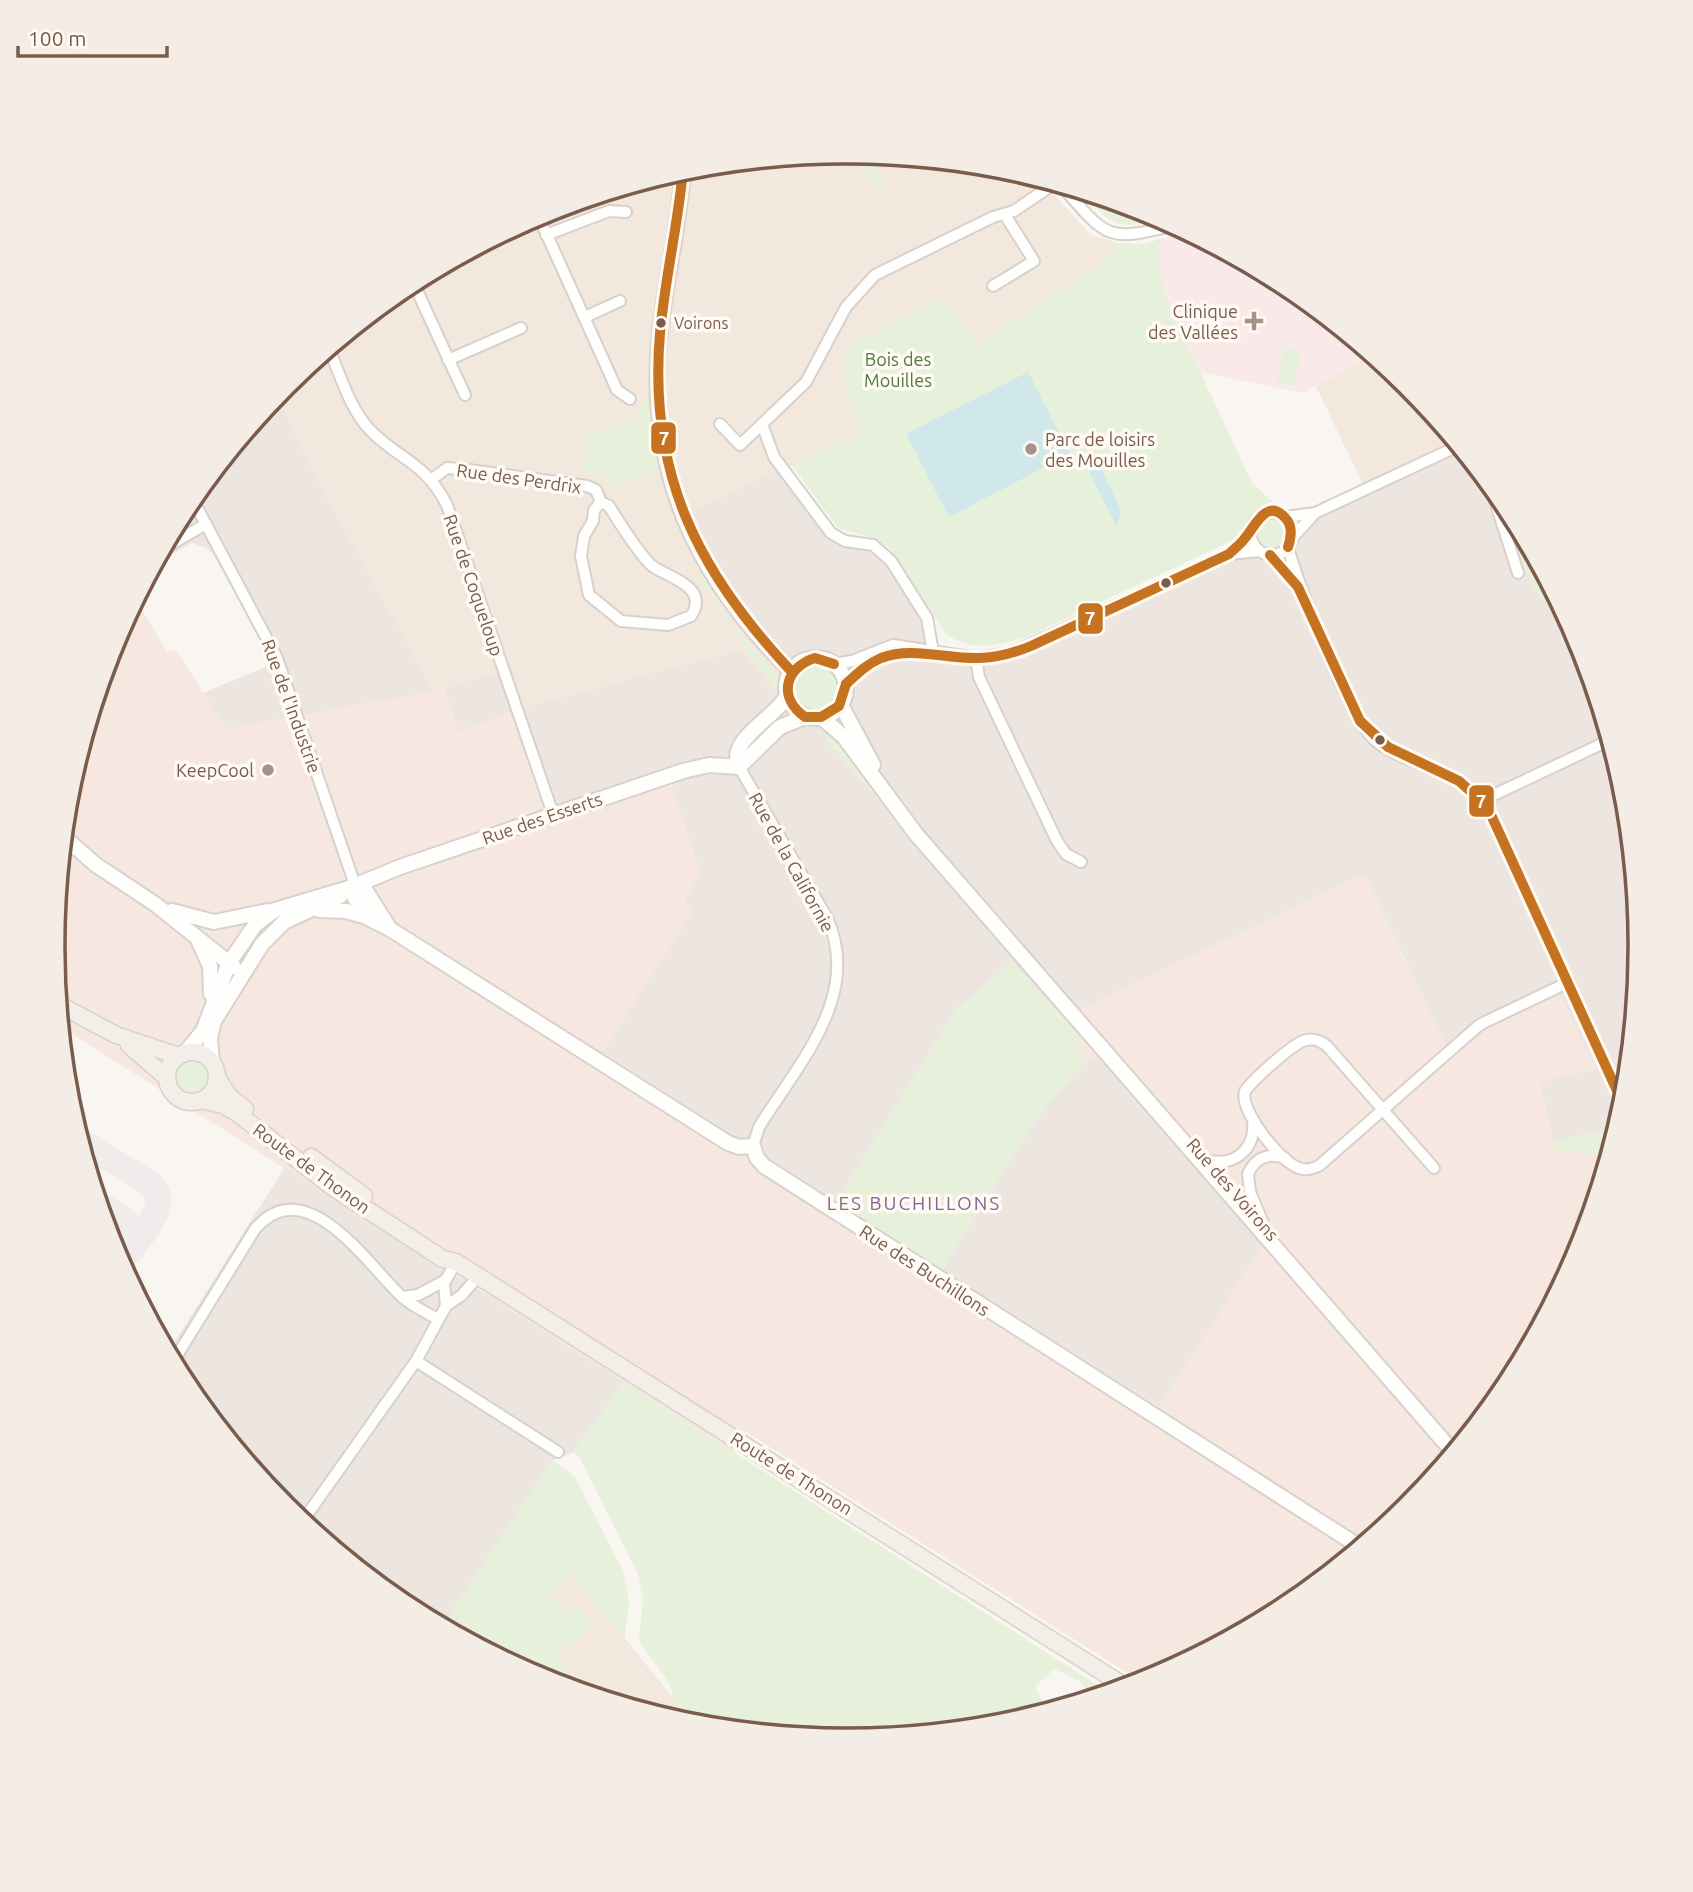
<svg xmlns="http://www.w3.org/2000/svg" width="1693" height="1892" viewBox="0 0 1693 1892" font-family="Ubuntu,sans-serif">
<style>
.residential{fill:#f2e8de}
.commercial{fill:#f6e8e1}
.industrial{fill:#ede5e0}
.medical{fill:#fae9e9}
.green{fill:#e7f0db}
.water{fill:#d0e8ea}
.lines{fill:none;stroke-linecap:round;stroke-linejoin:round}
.taxiway{stroke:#f0ecec;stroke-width:26}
.street-casing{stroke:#d7d1cb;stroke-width:14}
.secondary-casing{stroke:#d9d2cb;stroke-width:18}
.primary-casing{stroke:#dad1cc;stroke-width:19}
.street{stroke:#fefefd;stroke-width:10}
.secondary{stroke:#fefefd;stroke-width:14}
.primary{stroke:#f3eee8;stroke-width:16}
.bus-1-casing{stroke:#fffaf3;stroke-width:16}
.bus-1{stroke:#c57320;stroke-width:10}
.poi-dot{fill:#a69286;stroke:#fffaf3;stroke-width:2.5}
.bus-dot{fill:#7a5c4d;stroke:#fffaf3;stroke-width:2.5}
.labels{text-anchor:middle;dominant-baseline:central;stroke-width:7;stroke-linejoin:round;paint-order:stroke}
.bus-label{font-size:16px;fill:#7a5c4d;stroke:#fffaf3;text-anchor:start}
.poi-label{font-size:18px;fill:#7a5c4d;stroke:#fffaf3;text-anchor:end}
.park-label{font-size:18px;fill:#537a41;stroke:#fffaf3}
.street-label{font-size:18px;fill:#7a5c4d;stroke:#fffaf3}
.neighbourhood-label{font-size:19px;letter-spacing:2px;fill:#846695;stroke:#fffaf3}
.rim{fill:none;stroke:#7a5c4d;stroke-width:3.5}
.line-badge{stroke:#fffaf3;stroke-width:2.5}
.badge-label{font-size:19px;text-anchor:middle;font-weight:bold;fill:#fff}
</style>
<rect width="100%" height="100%" fill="#f9f5f0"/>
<!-- residential -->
<g class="residential">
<polygon points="847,152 1002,167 1040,179 1091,235 1117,243 1105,262 977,345 843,367 860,434 684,514 787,667 780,698 740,650 517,708 504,671 434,691 328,499 277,395 406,286 543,212 692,167"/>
<polygon points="1372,355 1408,385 1462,451 1369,497 1316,386"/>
<polygon points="1478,470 1507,505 1539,566 1529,572 1518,573"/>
<polygon points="572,1574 676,1701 672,1715 674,1720 535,1675 578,1606 565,1616 550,1594"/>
</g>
<!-- commercial -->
<polygon class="commercial" points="136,599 167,652 175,650 182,659 226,729 444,688 459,732 517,708 669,775 700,873 685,898 692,912 604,1052 1159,1407 1177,1378 1099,1059 1085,1061 1073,1049 1082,1040 1059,1014 1084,1008 1364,874 1410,971 1492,1024 1559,992 1596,1069 1540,1082 1553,1142 1562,1152 1609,1154 1580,1250 1506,1387 1408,1508 1287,1606 1142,1682 743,1430 733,1452 61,1027 53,946 68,791 113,642"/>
<!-- industrial -->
<g class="industrial">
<polygon points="277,395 328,499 434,691 226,729 203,693 270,665 259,636 213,554 206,548 192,543 155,564 187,505"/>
<polygon points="1458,446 1490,485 1518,573 1529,572 1533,587 1582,649 1625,791 1640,946 1625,1101 1617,1128 1553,1142 1540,1082 1595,1069 1559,992 1492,1024 1461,1051 1446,1044 1364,874 1084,1008 1059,1014 1012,962 956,1010 836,1202 603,1052 692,912 685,899 700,873 669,776 553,814 517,709 459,732 444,688 504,671 518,708 740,650 780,697 787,667 751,627 684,514 782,469 831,533 873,545 927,618 933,652 987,658 1139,597"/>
<polygon points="1099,1059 1262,1246 1159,1407 942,1270 1036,1119 1085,1061"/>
<polygon points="285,1167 624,1382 572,1453 553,1460 443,1626 405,1606 285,1507 186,1387 168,1352"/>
</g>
<!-- medical -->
<polygon class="medical" points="1187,232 1288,286 1372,355 1303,393 1200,372 1168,303 1159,271 1160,239"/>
<!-- green -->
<g class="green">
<polygon points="875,155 885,156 879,164 884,190 881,191 874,180 868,182 865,161"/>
<path d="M1085,192L1151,213L1158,217L1141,221V224C1111,229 1101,214 1085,192Z"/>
<path d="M1160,239L1159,271L1168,303L1252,483L1272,501V506C1241,511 1251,529 1229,542L1024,638C997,645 970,652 946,634L891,550L874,538L838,528L791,464L860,434L843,366L849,346L944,296L977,345L1105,262L1117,243L1144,244Z"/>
<polygon points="1284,347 1301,351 1294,387 1277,382"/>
<polygon points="650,399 659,472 609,485 605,481 605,474 581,473 586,437 638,417 637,410 643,400"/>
<path d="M663,471C681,525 700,579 733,625C746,644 767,660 779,676L778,689C717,618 688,561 663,471Z"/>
<circle cx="1272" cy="533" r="14"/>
<polygon points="1539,566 1580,643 1582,649 1533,587 1529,572"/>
<circle cx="816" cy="688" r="23"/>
<polygon points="833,731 889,812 824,739"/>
<polygon points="1012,961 1082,1040 1073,1049 1085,1061 1036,1119 942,1270 836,1202 956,1010"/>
<polygon points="190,1057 203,1060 211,1074 208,1087 193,1096 187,1088 175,1085 173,1072 178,1063"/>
<polygon points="1617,1128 1609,1154 1562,1152 1557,1150 1553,1142"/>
<path d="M624,1382L1108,1692L1094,1697L1079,1681L1054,1669L1035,1687L1047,1711C934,1745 768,1748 655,1714L659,1703L672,1715C681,1686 653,1665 639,1641L643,1598L638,1574L579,1456L572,1453Z"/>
<path d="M553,1460L575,1477L623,1571L629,1602L624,1641L572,1574L550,1594L565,1615L578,1606L593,1627L555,1656C568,1668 569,1680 584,1692L542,1679L443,1626Z"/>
</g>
<!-- water -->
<g class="water">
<polygon points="1028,372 1070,454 949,517 906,434"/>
<polygon points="1095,466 1102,470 1121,511 1117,527 1087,468"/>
</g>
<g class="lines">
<!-- taxiway -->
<g class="taxiway">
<path d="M80,1141L151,1184C156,1190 160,1196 158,1205C156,1218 130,1255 119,1260"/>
<path d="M99,1205C117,1216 139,1223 133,1248"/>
</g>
<defs>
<g id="street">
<path d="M1061,185C1106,237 1106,243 1174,225"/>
<polyline points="538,215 617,390 630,399"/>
<polyline points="546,235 609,211 626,212"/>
<polyline points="413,282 465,395"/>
<polyline points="993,286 1034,261 1005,215"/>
<polyline points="585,317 620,301"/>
<path d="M329,349C341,377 351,413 374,434C404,462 425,463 447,505L553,814"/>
<polyline points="448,360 521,328"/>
<polyline points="720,424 740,445 806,382 846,307 875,275 993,217 1014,211 1055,183"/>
<polyline points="762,424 774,457 831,533 845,541 873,545 891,561 927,618 933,652"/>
<polyline points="431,480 447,468 462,469 587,486 596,490 601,502"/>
<polyline points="1490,485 1518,573"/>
<polyline points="192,498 277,658 355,885"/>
<path d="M601,502L609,506C621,525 634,547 650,564C659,575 712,584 691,616L668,625L621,621L589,595L581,556L584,536L593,521L594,510Z"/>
<circle cx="1272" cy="534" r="21"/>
<polyline points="1285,517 1315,513 1458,446"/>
<polyline points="1292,538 1315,513"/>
<path d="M1288,547C1297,582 1351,723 1377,742C1410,767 1462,771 1487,806L1624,1106"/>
<polyline points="163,549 206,524"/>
<polyline points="1229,554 1251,533"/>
<polyline points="1270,555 1296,585"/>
<polyline points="976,658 979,677 1057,841 1066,854 1081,862"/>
<polyline points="834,664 852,661 893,645 976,658 1011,653 1229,554 1259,551"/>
<path d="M846,684C865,662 887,653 917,651"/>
<path d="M739,767L826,916C864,994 798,1064 759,1127L753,1146"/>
<polyline points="1483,800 1610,740"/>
<path d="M1210,1161C1237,1166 1256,1147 1253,1120"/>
<path d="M1434,1168L1327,1046C1321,1041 1315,1038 1306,1040C1293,1043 1254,1079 1245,1091C1239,1110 1280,1162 1299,1168C1307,1171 1313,1169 1320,1165L1477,1027L1483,1023L1569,982"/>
<path d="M1263,1223L1250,1192L1248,1174C1255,1158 1268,1152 1285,1158"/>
<polyline points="402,1297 418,1295 444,1281"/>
<polyline points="446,1306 444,1283 456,1262"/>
<polyline points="416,1361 558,1452"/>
<path d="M173,1362L255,1229C305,1170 366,1262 401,1296C412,1306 425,1312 438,1319"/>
<polyline points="302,1522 416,1361 446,1306 462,1295 478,1276"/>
</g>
<g id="secondary">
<path d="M683,170C679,226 666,277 660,332C645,469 695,576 791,671"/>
<circle cx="816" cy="688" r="30"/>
<polyline points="841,705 873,765"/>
<polyline points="822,718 844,737 916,834 1453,1452"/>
<path d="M739,767C727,739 774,719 787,696"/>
<polyline points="739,767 780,727 805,717"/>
<polyline points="63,836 96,865 155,904 234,967"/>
<polyline points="361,883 388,926"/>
<polyline points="349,888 366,917 390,929 728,1143 739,1147 753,1146 757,1158 764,1166 1360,1547"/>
<polyline points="319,910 346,911 364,916"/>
<polyline points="172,911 214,922 268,911"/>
<polyline points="198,940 210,966 211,994"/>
<polyline points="185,1053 203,1031 229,963 255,925 275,910 349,888 400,867 683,771 709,765 739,767"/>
<polyline points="212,1062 210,1038 214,1021 262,944 284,922 340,896"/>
</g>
<g id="primary">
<polyline points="58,1004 116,1035 179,1056"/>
<polyline points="129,1045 167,1078"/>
<circle cx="192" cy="1077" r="25"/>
<polyline points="217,1077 229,1096 245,1109"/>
<polyline points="201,1100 223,1105 237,1113 331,1186 443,1259 456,1262 1126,1687"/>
<polyline points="311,1157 364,1196"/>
</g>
</defs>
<!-- street casing -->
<use href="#street" class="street-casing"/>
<!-- secondary casing -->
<use href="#secondary" class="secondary-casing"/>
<!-- primary casing -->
<use href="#primary" class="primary-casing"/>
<!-- street -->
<use href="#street" class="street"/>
<!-- secondary -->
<use href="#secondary" class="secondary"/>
<!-- primary -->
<use href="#primary" class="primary"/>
<defs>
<g id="bus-1">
<path d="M683,170C678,225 665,278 660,333C648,473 697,571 791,671"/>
<polyline points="1270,555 1298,587 1360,721 1388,747 1459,781 1487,806 1624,1106"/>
<path d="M834,664L815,658C784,668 778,698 805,717H821L839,706L846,684"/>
<path d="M846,684C857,674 867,664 881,658C911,646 946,659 978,658C996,658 1014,653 1031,646L1229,554C1234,549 1241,544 1245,538C1255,527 1267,495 1287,520C1293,528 1291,538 1288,547"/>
</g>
</defs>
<!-- bus-1 casing -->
<use href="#bus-1" class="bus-1-casing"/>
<!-- bus-1 -->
<use href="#bus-1" class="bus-1"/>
</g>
<!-- markers -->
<g class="poi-dot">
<path d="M1250.5 310.5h7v7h7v7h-7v7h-7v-7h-7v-7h7z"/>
<circle cx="1031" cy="449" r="7"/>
<circle cx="268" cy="770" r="7"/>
</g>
<g class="bus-dot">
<circle cx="661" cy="323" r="6"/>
<circle cx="1166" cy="583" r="6"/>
<circle cx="1380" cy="740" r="6"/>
</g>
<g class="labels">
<!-- bus labels -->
<g class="bus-label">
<text x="674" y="323">Voirons</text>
</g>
<!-- poi labels -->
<g class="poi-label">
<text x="1238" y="311">Clinique<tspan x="1238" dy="21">des Vallées</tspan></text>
<text x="1045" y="439" text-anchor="start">Parc de loisirs<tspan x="1045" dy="21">des Mouilles</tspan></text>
<text x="254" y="770">KeepCool</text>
</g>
<!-- park labels -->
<g class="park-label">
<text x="898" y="359">Bois des<tspan x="898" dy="21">Mouilles</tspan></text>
</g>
<!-- street labels -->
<g class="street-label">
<text transform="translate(519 478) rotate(8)">Rue des Perdrix</text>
<text transform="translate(474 585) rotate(71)">Rue de Coqueloup</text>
<text transform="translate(292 706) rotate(70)">Rue de l'Industrie</text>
<text transform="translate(542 818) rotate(-19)">Rue des Esserts</text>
<text transform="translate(792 862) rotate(61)">Rue de la Californie</text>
<text transform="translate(312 1168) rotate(36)">Route de Thonon</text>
<text transform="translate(1233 1189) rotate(49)">Rue des Voirons</text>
<text transform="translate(925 1270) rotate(33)">Rue des Buchillons</text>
<text transform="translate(792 1473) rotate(32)">Route de Thonon</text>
</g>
<!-- neighbourhood labels -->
<g class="neighbourhood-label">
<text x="914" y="1203">LES BUCHILLONS</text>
</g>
</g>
<!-- crop -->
<path d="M0 0H1693V1892H0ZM846 164H847A781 781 0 0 1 1628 945V947A781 781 0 0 1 847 1728H846A781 781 0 0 1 65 947V945A781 781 0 0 1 846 164Z" fill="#f4ede6" fill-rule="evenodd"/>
<path class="rim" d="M846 164H847A781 781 0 0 1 1628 945V947A781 781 0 0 1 847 1728H846A781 781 0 0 1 65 947V945A781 781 0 0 1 846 164Z"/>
<g class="line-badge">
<rect x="650" y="421" width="27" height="34" rx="7" fill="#c57320"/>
<rect x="1077" y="602" width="27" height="33" rx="7" fill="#c57320"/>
<rect x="1468" y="784" width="27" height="34" rx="7" fill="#c57320"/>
</g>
<g class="badge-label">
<text x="664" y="445">7</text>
<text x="1090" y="625">7</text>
<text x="1481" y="808">7</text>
</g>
<!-- scale -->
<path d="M18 46v10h149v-10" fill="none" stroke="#7a5c4d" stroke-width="3.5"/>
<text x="28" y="46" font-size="21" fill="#7a5c4d" stroke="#fffaf3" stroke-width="5" paint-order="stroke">100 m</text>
</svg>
